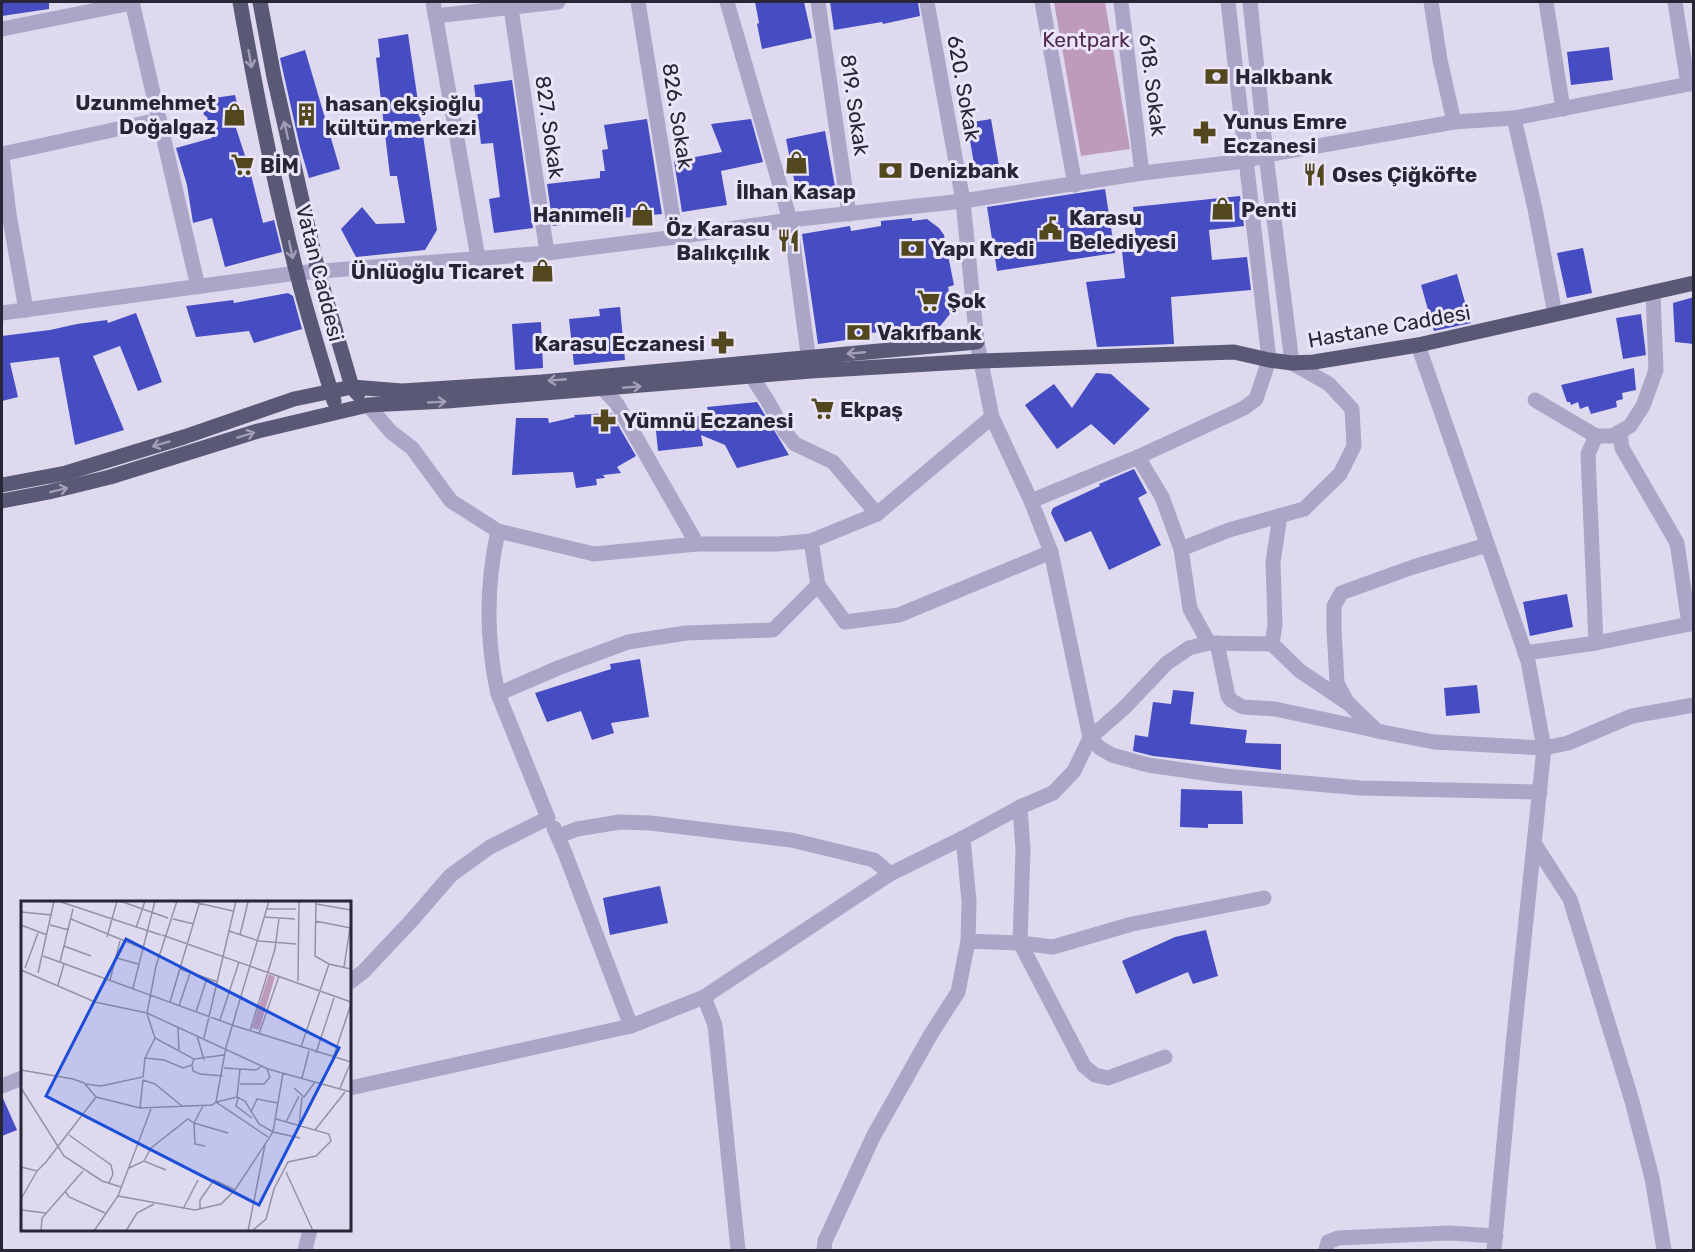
<svg xmlns="http://www.w3.org/2000/svg" width="1695" height="1252" viewBox="0 0 1695 1252" font-family="Rubik,sans-serif">
<style>
.green{fill:#be9abd}
.building{fill:#464cc1}
.lines{fill:none;stroke-linecap:round;stroke-linejoin:round}
.minor{stroke:#aba6c7;stroke-width:15}
.major{stroke:#595875;stroke-width:15}
.oneway{stroke:#a29eb6}
.labels{text-anchor:middle;dominant-baseline:central;stroke-width:6;stroke-linejoin:round;paint-order:stroke}
.park-label{font-size:21px;fill:#512b4e;stroke:#eae5f8}
.poi-label{font-size:21px;font-weight:bold;fill:#272634;stroke:#eae5f8;text-anchor:start}
.street-label{font-size:21px;fill:#272634;stroke:#eae5f8}
.inset-road{fill:none;stroke:#9591a5;stroke-width:1.5}
.view{fill:#1d4ed8;fill-opacity:0.15;stroke:#1d4ed8;stroke-width:3}
.inset-edge{fill:none;stroke:#272634;stroke-width:3}
</style>
<rect width="100%" height="100%" fill="#dfd9f0"/>
<!-- green -->
<polygon class="green" points="1054,2 1105,2 1130,149 1081,156"/>
<!-- building -->
<g class="building">
<polygon points="2,2 49,2 49,9 2,16"/>
<polygon points="755,2 804,2 812,38 762,49 757,24 759,23"/>
<polygon points="830,2 918,2 920,16 883,24 882,22 834,30"/>
<polygon points="408,34 437,230 425,250 356,257 341,229 362,207 376,224 405,223 397,176 390,176 376,58 380,57 378,39"/>
<polygon points="1609,47 1613,80 1571,85 1567,52"/>
<polygon points="305,50 340,169 309,178 300,147 280,58"/>
<polygon points="512,80 533,228 494,233 489,199 500,197 493,143 481,144 474,85"/>
<polygon points="235,95 242,124 235,125 250,171 263,223 274,220 282,252 225,267 212,218 193,223 187,185 176,148 212,138 207,117 204,115 200,100"/>
<polygon points="647,119 662,214 603,220 603,218 553,226 547,184 600,178 600,171 605,171 602,150 608,149 604,125"/>
<polygon points="751,119 763,162 721,171 727,205 682,212 674,161 722,152 711,124"/>
<polygon points="991,119 1000,172 976,176 967,123"/>
<polygon points="825,131 836,192 798,200 786,139"/>
<polygon points="1105,189 1115,253 997,271 987,207"/>
<polygon points="1240,196 1244,226 1209,230 1212,260 1247,257 1251,290 1171,297 1174,344 1097,347 1086,282 1125,278 1121,242 1136,240 1133,207"/>
<polygon points="912,218 912,221 927,219 939,228 944,235 954,285 948,287 953,310 938,329 889,335 886,332 866,333 867,337 818,344 802,234 850,226 851,231 881,226 881,221"/>
<polygon points="1583,248 1592,293 1567,298 1557,253"/>
<polygon points="1457,274 1471,323 1434,331 1421,285"/>
<polygon points="288,293 293,296 302,329 254,343 249,331 196,337 186,306 233,300 234,303"/>
<polygon points="1694,297 1694,344 1675,342 1673,303"/>
<polygon points="620,307 625,360 574,365 569,319 600,316 599,309"/>
<polygon points="136,313 162,382 138,391 120,346 93,356 124,430 75,445 59,357 10,363 18,397 2,401 2,336 50,330 77,324 107,320 108,323"/>
<polygon points="1641,314 1646,355 1623,359 1616,318"/>
<polygon points="541,322 543,368 515,370 512,324"/>
<polygon points="1634,368 1636,390 1622,393 1623,399 1616,401 1617,407 1591,414 1588,406 1580,409 1578,402 1571,405 1570,402 1567,402 1561,385"/>
<polygon points="1096,373 1111,374 1150,409 1114,445 1091,424 1057,449 1025,405 1054,384 1072,408"/>
<polygon points="757,402 789,455 737,468 725,445 701,435 703,446 658,451 655,421 709,415 707,407"/>
<polygon points="611,413 636,456 617,467 621,473 603,475 605,478 596,479 597,485 576,488 573,472 512,475 516,418 548,418 549,423 575,417 574,415"/>
<polygon points="1134,469 1147,493 1138,498 1161,545 1109,570 1091,531 1065,542 1051,513 1053,508 1100,486 1099,484"/>
<polygon points="1567,594 1573,627 1530,636 1523,602"/>
<polygon points="640,659 649,717 611,723 614,733 592,740 581,711 547,722 535,693 611,669 610,664"/>
<polygon points="1477,685 1480,713 1446,716 1444,688"/>
<polygon points="1173,690 1194,692 1190,724 1247,730 1245,743 1281,744 1281,770 1153,756 1133,751 1135,735 1148,737 1153,702 1171,704"/>
<polygon points="1181,789 1242,791 1243,824 1208,824 1208,828 1180,827"/>
<polygon points="660,886 668,923 610,935 603,898"/>
<polygon points="1206,930 1218,976 1193,984 1188,972 1136,994 1122,961 1175,937"/>
<polygon points="2,1096 17,1130 2,1136"/>
</g>
<g class="lines">
<!-- minor -->
<g class="minor">
<polyline points="132,2 198,287"/>
<polyline points="433,2 478,258"/>
<polyline points="638,2 676,237"/>
<polyline points="727,2 790,220 810,369"/>
<polyline points="818,2 849,214"/>
<polyline points="1042,2 1075,185"/>
<polyline points="1121,2 1142,173"/>
<polyline points="1431,2 1440,60 1454,122"/>
<polyline points="1546,2 1563,109"/>
<polyline points="1675,2 1688,84"/>
<polyline points="511,8 547,253"/>
<polyline points="435,16 558,2"/>
<polyline points="2,29 132,3"/>
<polyline points="1514,118 1535,209 1555,314"/>
<polyline points="2,154 159,120"/>
<polyline points="2,157 9,214 26,310"/>
<polyline points="2,313 297,273 547,253 676,237 790,220 963,201 1142,173 1246,161 1266,155 1454,122 1514,118 1694,83"/>
<polyline points="1418,345 1528,661 1544,748 1514,1035 1494,1250"/>
<polyline points="752,377 767,400 785,432 795,444 833,462 877,514"/>
<polyline points="604,390 617,404 697,544"/>
<polyline points="1535,400 1596,436 1612,436 1630,426 1643,406 1656,370 1653,292"/>
<polyline points="1620,433 1622,448 1677,543 1689,624"/>
<polyline points="1596,436 1588,454 1596,643"/>
<polyline points="1138,457 1162,497 1181,549 1190,609 1209,643"/>
<polyline points="1031,501 1138,457 1244,408 1256,399 1269,360 1228,2"/>
<path d="M498,531C486,585 486,640 498,694"/>
<polyline points="811,541 877,514 992,417"/>
<polyline points="1181,549 1229,530 1304,509 1340,474 1354,446 1352,409 1329,384 1292,363 1266,155 1250,2"/>
<polyline points="818,585 845,622 899,615 1051,552"/>
<polyline points="1217,643 1228,696 1232,701 1243,707 1275,709 1374,730"/>
<polyline points="1272,644 1275,625 1273,562 1280,516"/>
<polyline points="1525,653 1596,643 1694,623"/>
<polyline points="1347,702 1337,683 1334,630 1334,606 1341,593 1413,567 1487,545"/>
<polyline points="1540,792 1360,788 1225,776 1148,765 1112,755 1100,748 1090,738 1124,708 1167,663 1189,648 1209,643 1272,644 1300,671 1349,704 1377,731 1434,742 1544,748 1568,743 1632,716 1694,705"/>
<polyline points="554,828 565,853 631,1026"/>
<polyline points="559,836 577,829 620,822 650,823 791,840 874,860 890,874"/>
<polyline points="963,838 969,901 968,941"/>
<polyline points="1534,843 1570,899 1632,1101 1652,1178 1664,1250"/>
<polyline points="1020,943 1053,947 1132,924 1264,898"/>
<polyline points="1020,943 1084,1066 1095,1075 1108,1078 1165,1057"/>
<polyline points="350,982 364,971 412,920 451,875 490,847 548,818 498,694 558,668 628,642 686,633 773,630 818,585 811,541 777,544 697,544 594,554 498,531 451,501 412,448 391,432 368,405"/>
<polyline points="704,997 715,1025 738,1250"/>
<polyline points="2,1086 22,1078"/>
<polyline points="350,1088 631,1026 704,997 890,874 963,838 1020,807 1053,793 1074,771 1090,738 1051,552 1031,501 992,417 977,342 963,201 927,2"/>
<polyline points="305,1250 310,1230"/>
<polyline points="824,1250 825,1241 873,1137 931,1034 958,992 968,941 1020,943 1023,850 1020,807"/>
<polyline points="1326,1250 1328,1242 1338,1238 1449,1233 1496,1236"/>
</g>
<!-- major -->
<g class="major">
<path d="M240,2C256,93 274,184 297,274C308,317 321,359 334,401"/>
<polyline points="260,2 274,77 318,271 352,387 358,394"/>
<polyline points="2,485 66,473 184,437 294,399 352,387 402,391 542,382 977,342"/>
<polyline points="2,501 49,492 110,477 258,431 368,405 447,401 811,371 980,361 1234,352 1269,360 1292,363 1314,362 1418,345 1694,283"/>
</g>
</g>
<!-- one-way arrows -->
<defs><path id="oneway-shaft" d="M-6 0H5M1.5-3L5.5 0L1.5 3" fill="none" stroke-width="1.6" stroke-linecap="round" stroke-linejoin="round" transform="scale(1.5)"/></defs>
<g class="oneway">
<use href="#oneway-shaft" transform="translate(250 59) rotate(80)"/>
<use href="#oneway-shaft" transform="translate(286 130) rotate(-103)"/>
<use href="#oneway-shaft" transform="translate(291 250) rotate(78)"/>
<use href="#oneway-shaft" transform="translate(856 353) rotate(175)"/>
<use href="#oneway-shaft" transform="translate(557 380) rotate(175)"/>
<use href="#oneway-shaft" transform="translate(632 387) rotate(-5)"/>
<use href="#oneway-shaft" transform="translate(437 402) rotate(-3)"/>
<use href="#oneway-shaft" transform="translate(246 435) rotate(-17)"/>
<use href="#oneway-shaft" transform="translate(161 444) rotate(163)"/>
<use href="#oneway-shaft" transform="translate(59 490) rotate(-14)"/>
</g>
<!-- icons -->
<defs>
<symbol id="bank-bare" viewBox="-9 -9 18 18"><path d="M-6-4H6V4H-6ZM0-2.3a2.3 2.3 0 1 0 0 4.6a2.3 2.3 0 1 0 0-4.6Z" fill="#53471e" stroke="#eae5f8" stroke-width="2.5" paint-order="stroke"/></symbol>
<symbol id="shop-bare" viewBox="-9 -9 18 18"><path d="M-5-2.5h2.3a2.7 3.5 0 0 1 5.4 0H5L5.5 6h-11ZM-1.5-2.5h3a1.5 2.3 0 0 0-3 0Z" fill="#53471e" stroke="#eae5f8" stroke-width="2.5" paint-order="stroke"/></symbol>
<symbol id="building-bare" viewBox="-9 -9 18 18"><path d="M-4-6H4V6H1V3H-1V6H-4ZM-2.5-4.3h1.7v1.8h-1.7ZM.8-4.3h1.7v1.8H.8ZM-2.5-1h1.7V.8h-1.7ZM.8-1h1.7V.8H.8Z" fill="#53471e" stroke="#eae5f8" stroke-width="2.5" paint-order="stroke"/></symbol>
<symbol id="pharmacy-bare" viewBox="-9 -9 18 18"><path d="M-2-6h4v4h4v4h-4v4h-4v-4h-4v-4h4Z" fill="#53471e" stroke="#eae5f8" stroke-width="2.5" paint-order="stroke"/></symbol>
<symbol id="supermarket-bare" viewBox="-9 -9 18 18"><path d="M-6-5.5h2.5l.6 2H6L4.5 2H-2.5L-4.4-4H-6ZM-1.5 3.2a1.3 1.3 0 1 0 .1 0ZM3 3.2a1.3 1.3 0 1 0 .1 0Z" fill="#53471e" stroke="#eae5f8" stroke-width="2.5" paint-order="stroke"/></symbol>
<symbol id="restaurant-bare" viewBox="-9 -9 18 18"><path d="M-5-6h1v4h1v-4h1v4h1v-4h1v5L-1.5 .5V6h-2V.5L-5-1ZM5-6V6H3V1.5H1.5Q1.5-4 5-6Z" fill="#53471e" stroke="#eae5f8" stroke-width="2.5" paint-order="stroke"/></symbol>
<symbol id="civic-bare" viewBox="-9 -9 18 18"><path d="M-.6-6.5H3V-4.5H.6V-3L4-1V1h2V6H-6V1h2V-1L-.6-3ZM-1.2 2.5V6h2.4V2.5Z" fill="#53471e" stroke="#eae5f8" stroke-width="2.5" paint-order="stroke"/></symbol>
</defs>
<g fill-rule="evenodd">
<use href="#bank-bare" x="1200" y="60" width="33" height="33"/>
<use href="#shop-bare" x="218" y="98" width="33" height="33"/>
<use href="#building-bare" x="290" y="98" width="33" height="33"/>
<use href="#pharmacy-bare" x="1188" y="116" width="33" height="33"/>
<use href="#shop-bare" x="780" y="146" width="33" height="33"/>
<use href="#supermarket-bare" x="226" y="148" width="33" height="33"/>
<use href="#bank-bare" x="874" y="154" width="33" height="33"/>
<use href="#restaurant-bare" x="1298" y="158" width="33" height="33"/>
<use href="#shop-bare" x="1206" y="192" width="33" height="33"/>
<use href="#shop-bare" x="626" y="198" width="33" height="33"/>
<use href="#civic-bare" x="1034" y="212" width="33" height="33"/>
<use href="#restaurant-bare" x="772" y="224" width="33" height="33"/>
<use href="#bank-bare" x="896" y="232" width="33" height="33"/>
<use href="#shop-bare" x="526" y="254" width="33" height="33"/>
<use href="#supermarket-bare" x="912" y="284" width="33" height="33"/>
<use href="#bank-bare" x="842" y="316" width="33" height="33"/>
<use href="#pharmacy-bare" x="706" y="326" width="33" height="33"/>
<use href="#supermarket-bare" x="806" y="392" width="33" height="33"/>
<use href="#pharmacy-bare" x="588" y="404" width="33" height="33"/>
</g>
<g class="labels">
<!-- park labels -->
<g class="park-label">
<text x="1086" y="39">Kentpark</text>
</g>
<!-- poi labels -->
<g class="poi-label">
<text x="1235" y="76">Halkbank</text>
<text x="216" y="102" text-anchor="end">Uzunmehmet<tspan x="216" dy="24">Doğalgaz</tspan></text>
<text x="325" y="103">hasan ekşioğlu<tspan x="325" dy="24">kültür merkezi</tspan></text>
<text x="1223" y="121">Yunus Emre<tspan x="1223" dy="24">Eczanesi</tspan></text>
<text x="260" y="165">BİM</text>
<text x="909" y="170">Denizbank</text>
<text x="1332" y="174">Oses Çiğköfte</text>
<text x="796" y="191" text-anchor="middle">İlhan Kasap</text>
<text x="1241" y="209">Penti</text>
<text x="624" y="214" text-anchor="end">Hanımeli</text>
<text x="1069" y="217">Karasu<tspan x="1069" dy="24">Belediyesi</tspan></text>
<text x="770" y="228" text-anchor="end">Öz Karasu<tspan x="770" dy="24">Balıkçılık</tspan></text>
<text x="931" y="248">Yapı Kredi</text>
<text x="524" y="271" text-anchor="end">Ünlüoğlu Ticaret</text>
<text x="947" y="300">Şok</text>
<text x="877" y="332">Vakıfbank</text>
<text x="705" y="343" text-anchor="end">Karasu Eczanesi</text>
<text x="840" y="409">Ekpaş</text>
<text x="623" y="420">Yümnü Eczanesi</text>
</g>
<!-- street labels -->
<g class="street-label">
<text transform="translate(1153 85) rotate(83)">618. Sokak</text>
<text transform="translate(964 88) rotate(80)">620. Sokak</text>
<text transform="translate(855 105) rotate(82)">819. Sokak</text>
<text transform="translate(678 116) rotate(81)">826. Sokak</text>
<text transform="translate(550 127) rotate(82)">827. Sokak</text>
<text transform="translate(320 273) rotate(76)">Vatan Caddesi</text>
<text transform="translate(1389 326) rotate(-10)">Hastane Caddesi</text>
</g>
</g>
<!-- overview -->
<g transform="translate(21 901)">
<rect width="330" height="330" fill="#dfd9f0"/>
<path d="M248,73L254,76L238,129L231,127Z" fill="#be9abd"/>
<path class="inset-road" d="M37,0L140,34M99,0L147,17M168,0L212,10M295,0L294,55L308,63L330,68M295,3L330,9M245,8H275M0,11L31,14M243,16L274,18M50,18L121,47M152,18L173,23M294,20L330,27M0,24L26,34M29,24L48,29M115,27L124,0M208,30L238,40L275,43M141,34L330,101M219,34L227,1M86,36L96,0M43,45L70,55M22,55L214,125L330,161M96,57L117,63M39,61L52,8M323,66L329,27M4,67L17,32M159,68L197,81M0,69L74,101L126,112L247,168L330,191M17,72L33,0M89,79L99,40M277,80L278,0M37,84L43,63M112,87L134,0M149,101L179,0M158,105L169,72M175,111L186,77M126,112L135,65L156,0M199,119L218,61M157,127L158,151M229,130L254,48L258,17M238,133L258,75M176,135L183,159M183,137L215,0M280,146L308,63M295,152L313,97M124,157L134,137M312,157L330,103M173,158L203,154M171,164L172,170L179,173L202,175M203,167L235,169L241,165M0,169L52,178L63,182L75,196L119,207L191,204L195,201L205,146L248,0M281,177L288,150M122,179L134,183L161,205M65,183L80,185L122,176L124,157L143,159L162,167L171,164L173,158L134,137L126,113M219,183H243L249,176L246,168M0,187L43,255L81,280L100,286M273,187L283,196L294,181M319,187L330,161M216,196L219,168M217,197L215,205L231,217M119,207L122,179M230,211L236,198L257,202M265,221L278,195M278,225L281,196M294,229L324,191M48,234L90,264L92,273L88,282M247,236L195,201L216,196L224,200L238,223L252,231L279,237M184,245L174,243L173,222L207,232M123,260L130,247L167,218L173,222L182,205M0,266L16,270L25,261L75,196M108,267L123,260L145,269M265,271L292,330M44,290L48,296L84,312M97,295L174,309L200,303L214,289L252,231L262,172M0,298L16,270M162,308L177,279M0,309L25,312M179,309V299L193,279L214,289M20,330L21,317L62,270M73,330L97,295L130,208M105,330L116,312L133,303M227,330L244,244M231,330L245,318L253,288L267,261L295,255L310,240L308,233L255,218"/>
<path class="view" d="M105,38L318,147L238,304L25,195Z"/>
<rect width="330" height="330" class="inset-edge"/>
</g>
<!-- border -->
<rect width="1695" height="1252" fill="none" stroke="#272634" stroke-width="6"/>
</svg>
